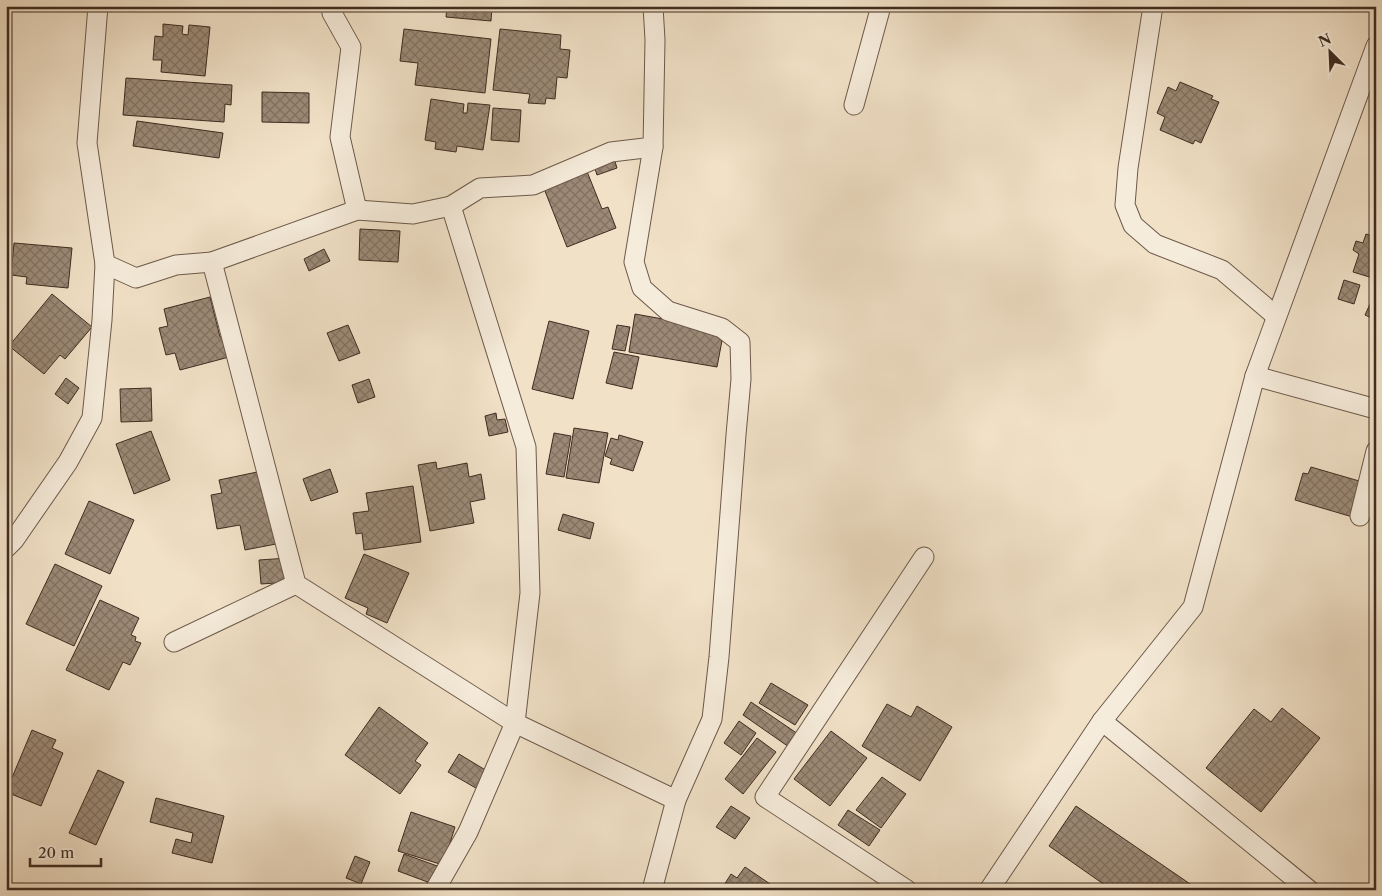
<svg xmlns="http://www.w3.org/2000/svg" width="1382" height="896" viewBox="0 0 1382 896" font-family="'Libre Caslon Text',serif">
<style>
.building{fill:url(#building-cross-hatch);stroke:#3f2c20}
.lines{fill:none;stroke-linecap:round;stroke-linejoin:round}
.minor-casing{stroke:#6c594a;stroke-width:21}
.minor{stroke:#f6ecdb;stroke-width:19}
</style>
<defs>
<pattern id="building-cross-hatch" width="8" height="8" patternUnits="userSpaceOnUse" patternTransform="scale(1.25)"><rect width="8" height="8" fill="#9c8a77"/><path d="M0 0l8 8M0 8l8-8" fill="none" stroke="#817161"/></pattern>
</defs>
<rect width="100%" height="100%" fill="#f1e1c7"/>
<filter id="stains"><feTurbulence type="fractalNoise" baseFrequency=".004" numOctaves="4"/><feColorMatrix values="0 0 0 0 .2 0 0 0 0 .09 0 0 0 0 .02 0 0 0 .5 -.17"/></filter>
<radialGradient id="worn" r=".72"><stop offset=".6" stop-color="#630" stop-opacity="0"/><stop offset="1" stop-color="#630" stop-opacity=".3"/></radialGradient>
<!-- building -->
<g class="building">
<polygon points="447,6 492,6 491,21 446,17"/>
<polygon points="163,24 183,26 182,34 188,35 189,25 210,27 205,76 161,72 162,60 153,60 155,36 163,37"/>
<polygon points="404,29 491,39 485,93 415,85 418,63 400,61"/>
<polygon points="500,29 561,35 560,49 570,50 567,78 557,77 555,99 546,98 545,104 528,103 530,94 493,90"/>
<polygon points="126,78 232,85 231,105 225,104 224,122 123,115"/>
<polygon points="1180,82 1213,96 1211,99 1219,102 1201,143 1195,140 1193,144 1160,130 1165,117 1157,113 1168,87 1176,91"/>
<polygon points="262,92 309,93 309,123 262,122"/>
<polygon points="431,99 464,104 463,113 467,113 468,103 490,105 483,150 457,146 456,152 435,149 436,142 425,140"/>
<polygon points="493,108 521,110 519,142 491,140"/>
<polygon points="137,121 223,133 219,158 133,146"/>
<polygon points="613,155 617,168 597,175 593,162"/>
<polygon points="586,169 602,209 608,207 616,228 567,247 543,186"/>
<polygon points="360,229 400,231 398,262 359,260"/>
<polygon points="1366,234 1376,237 1376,279 1353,272 1359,254 1353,250 1356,241 1363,243"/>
<polygon points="14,243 72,248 68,288 26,284 27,277 11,275"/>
<polygon points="324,249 330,261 309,271 304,259"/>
<polygon points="1344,280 1360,285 1354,304 1338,299"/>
<polygon points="1376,291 1376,320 1365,315"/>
<polygon points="52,294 92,327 65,359 60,355 44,374 9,346"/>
<polygon points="210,297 220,337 228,335 233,356 180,370 175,353 166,355 159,328 168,326 164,309"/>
<polygon points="635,314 724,330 717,367 629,352"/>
<polygon points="549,321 589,331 573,399 532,389"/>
<polygon points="348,325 360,353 339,361 327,333"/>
<polygon points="617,325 630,327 625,351 612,349"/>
<polygon points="614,352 639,357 632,389 606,383"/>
<polygon points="66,378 79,388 68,404 55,394"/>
<polygon points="369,379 375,397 358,403 352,385"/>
<polygon points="151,388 152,421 121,422 120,389"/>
<polygon points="496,413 497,420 505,419 508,432 489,436 485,416"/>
<polygon points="574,428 608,433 599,483 566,478"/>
<polygon points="151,431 170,480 134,494 116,444"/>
<polygon points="554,433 571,436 564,477 546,474"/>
<polygon points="619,435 643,442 633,471 610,464 612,459 605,456 611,438 618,440"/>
<polygon points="436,462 437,469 467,463 469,477 481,474 485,499 470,502 474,523 430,531 418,465"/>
<polygon points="1311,467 1366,483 1356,518 1295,500 1303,473 1308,474"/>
<polygon points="330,469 338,492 311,501 303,479"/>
<polygon points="262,471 276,544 245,550 240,525 217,529 211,495 222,493 219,480"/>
<polygon points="413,486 421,542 364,550 362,533 356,534 353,513 369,511 366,493"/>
<polygon points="89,501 134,520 110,574 65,554"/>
<polygon points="563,514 594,523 590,539 558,530"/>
<polygon points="364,554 409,573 387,623 366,614 368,608 345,598"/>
<polygon points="288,558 290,582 261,584 259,560"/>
<polygon points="55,564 102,586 74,646 26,624"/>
<polygon points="100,600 139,618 131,635 136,637 135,641 141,643 130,665 123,662 109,690 66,670"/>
<polygon points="771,683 808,705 795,725 759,703"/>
<polygon points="751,702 798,734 789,747 743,715"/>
<polygon points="887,704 911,717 917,706 952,727 920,781 862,746"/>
<polygon points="379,707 428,743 415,761 421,765 400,794 345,755"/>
<polygon points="1282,708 1320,738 1261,812 1206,768 1254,709 1271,722"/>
<polygon points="739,721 756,733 741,755 724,743"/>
<polygon points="32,730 56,740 52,748 63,753 41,806 6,792"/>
<polygon points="831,731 867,758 830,806 794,779"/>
<polygon points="757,738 776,752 743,794 725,779"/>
<polygon points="459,754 492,774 481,791 448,772"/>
<polygon points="98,770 124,782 96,845 69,833"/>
<polygon points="882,777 906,794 881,828 856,810"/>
<polygon points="156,798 224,816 212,863 172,853 176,839 191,843 193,833 150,822"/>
<polygon points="731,806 750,818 735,839 716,827"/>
<polygon points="1076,806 1199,890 1112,890 1049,846"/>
<polygon points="848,810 880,830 869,846 838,825"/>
<polygon points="411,812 455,827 443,865 398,851"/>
<polygon points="404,854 440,867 433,884 398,871"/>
<polygon points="355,856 370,862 361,884 346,878"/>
<polygon points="745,867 779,890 721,890 731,874 737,878"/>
</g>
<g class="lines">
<defs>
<g id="minor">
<polyline points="331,6 332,13 351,47 340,137 357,210"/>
<polyline points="1153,6 1128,168 1125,205 1133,225 1155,244 1222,270 1276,316"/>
<polyline points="854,105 881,6"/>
<polyline points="212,262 296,584 515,723 676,800"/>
<polyline points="105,264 136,278 176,265 212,262 357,210 413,214 451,206 480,188 533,185 611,152 653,147 655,40 653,6"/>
<polyline points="1255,376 1376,409"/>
<polyline points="1360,516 1376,451"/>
<polyline points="6,548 14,540 68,462 92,418 102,320 105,264 87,143 98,6"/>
<polyline points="174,642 296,584"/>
<polyline points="1102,721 1309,890"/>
<polyline points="435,890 468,832 515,723 530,593 526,447 451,206"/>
<polyline points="652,890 676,800 712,719 719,657 736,435 741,379 740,342 722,328 668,311 642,288 634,262 653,147"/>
<polyline points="907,890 765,797 924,557"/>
<polyline points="989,890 1102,721 1193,607 1255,376 1376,46"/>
</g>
</defs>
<!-- minor casing -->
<use href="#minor" class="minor-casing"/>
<!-- minor -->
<use href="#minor" class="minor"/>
</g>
<!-- margin -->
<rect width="1382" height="896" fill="none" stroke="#f1e1c7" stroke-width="25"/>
<rect x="8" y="8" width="1367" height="881" fill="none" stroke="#3f2c20" stroke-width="2.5"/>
<rect x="12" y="12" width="1357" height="871" fill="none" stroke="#3f2c20"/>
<!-- north arrow -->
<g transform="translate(1330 52) rotate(336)" stroke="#f6ecdb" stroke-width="4" paint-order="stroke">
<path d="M0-4L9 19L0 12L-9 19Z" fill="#3f2c20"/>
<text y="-8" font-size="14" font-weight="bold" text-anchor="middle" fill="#3f2c20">N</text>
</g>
<!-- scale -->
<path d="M30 858v8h71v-8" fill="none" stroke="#3f2c20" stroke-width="2.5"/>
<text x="38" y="858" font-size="15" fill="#3f2c20" stroke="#f6ecdb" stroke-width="4" paint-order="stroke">20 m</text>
<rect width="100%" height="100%" filter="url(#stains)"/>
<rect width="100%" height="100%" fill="url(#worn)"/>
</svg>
